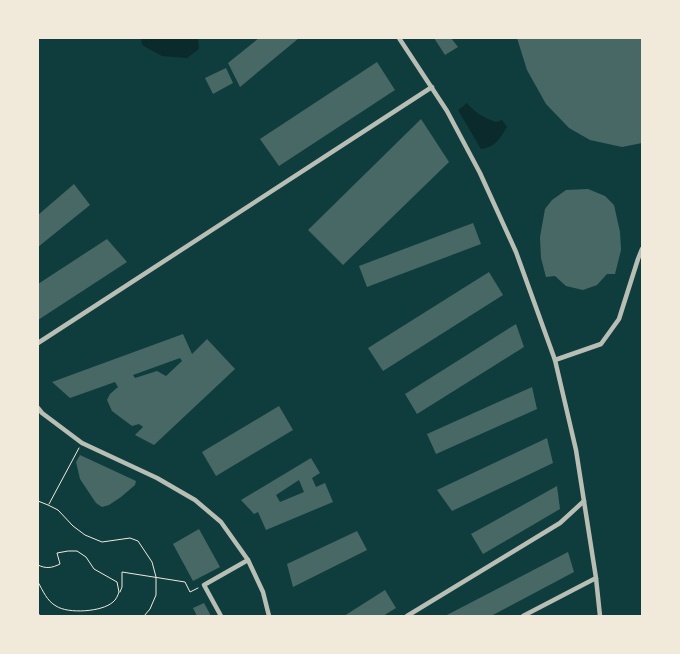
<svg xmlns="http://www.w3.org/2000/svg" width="680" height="654" viewBox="0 0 680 654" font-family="'Golos Text',sans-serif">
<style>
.water{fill:#0a2a2b}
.building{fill:#486865;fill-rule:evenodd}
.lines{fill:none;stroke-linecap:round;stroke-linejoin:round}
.path{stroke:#f1e9da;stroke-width:1}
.minor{stroke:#b8beb3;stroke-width:4.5}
</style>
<rect width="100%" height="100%" fill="#0f3d3e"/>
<!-- water -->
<g class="water">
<polygon points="141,38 198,38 199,49 187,58 162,56 142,45"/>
<path d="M467,103C475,113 484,118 496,122L502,120L507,127C500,138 496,147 481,149L458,110Z"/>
</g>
<!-- building -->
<g class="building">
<polygon points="259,38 299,38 240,87 228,63"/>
<polygon points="434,38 451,38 458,47 445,55"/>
<polygon points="517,38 642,38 642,143 622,147 590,140 569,128 546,104 527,70"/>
<polygon points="377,62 395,90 279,166 260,139"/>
<polygon points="226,68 233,83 213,94 205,78"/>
<polygon points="421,119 449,162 343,265 308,230"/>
<polygon points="74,184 90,205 38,247 38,215"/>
<polygon points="588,189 605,196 614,205 620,232 621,250 615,274 607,274 597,285 583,290 566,286 555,276 546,277 541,258 540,237 545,209 552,200 566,190"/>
<polygon points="473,223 481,244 367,287 359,266"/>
<polygon points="107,239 127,262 38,320 38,284"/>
<polygon points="489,272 503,295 383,371 368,348"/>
<polygon points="516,324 524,347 417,414 405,394"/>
<path d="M183,334L192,354L207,339L235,369L154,445L135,435L143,427L139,424L132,426L112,411L107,400L110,394L118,387L115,382L70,398L52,382ZM180,358L182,361L166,376L157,371L135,378L133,375Z"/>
<polygon points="532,387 537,409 436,454 427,434"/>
<polygon points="279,406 293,430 216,476 202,452"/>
<polygon points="547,438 553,463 452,511 437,490"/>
<polygon points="80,455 136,481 135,485 121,497 109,505 102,507 96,503 80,479 76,462"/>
<path d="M311,458L320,473L312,478L316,487L325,483L333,502L266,530L258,512L254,514L241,500ZM299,480L304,492L280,502L276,495Z"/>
<polygon points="557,486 560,509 483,554 471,534"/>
<polygon points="199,529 220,567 193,581 173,544"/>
<polygon points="357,531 367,550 293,587 287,564"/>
<polygon points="568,552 574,572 491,616 445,616"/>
<polygon points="385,590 396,608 383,616 344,616"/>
<polygon points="204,603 211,616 197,616 193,608"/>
</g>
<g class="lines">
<!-- path -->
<g class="path">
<polyline points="38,501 48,505 58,510 73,526 85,535 102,542 130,538 138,541 152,562 156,577 156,595 150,609 144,616"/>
<polyline points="49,504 79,448"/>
<path d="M38,565C46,569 52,568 60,564L57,553L68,551H77L86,557L94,569L117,582L119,592C118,595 116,600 113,602C102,612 68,614 56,606C47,601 43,591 38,582"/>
<polyline points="120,592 122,587 122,572 185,582 190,592 198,588"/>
<polyline points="38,613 40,616"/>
</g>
<!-- minor -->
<g class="minor">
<polyline points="399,38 447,111 480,173 516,252 555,360 576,450 596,578 600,616"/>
<polyline points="38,343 432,87"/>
<polyline points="555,360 601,344 619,319 638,259 642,249"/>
<polyline points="38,408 42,413 82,443 157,478 195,500 221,522 248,560 263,592 269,616"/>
<polyline points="221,616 204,585 248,560"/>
<polyline points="407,616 560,523 584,501"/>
<polyline points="523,616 596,578"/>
</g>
</g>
<!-- border -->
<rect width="680" height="654" fill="none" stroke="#f1e9da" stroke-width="78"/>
</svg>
